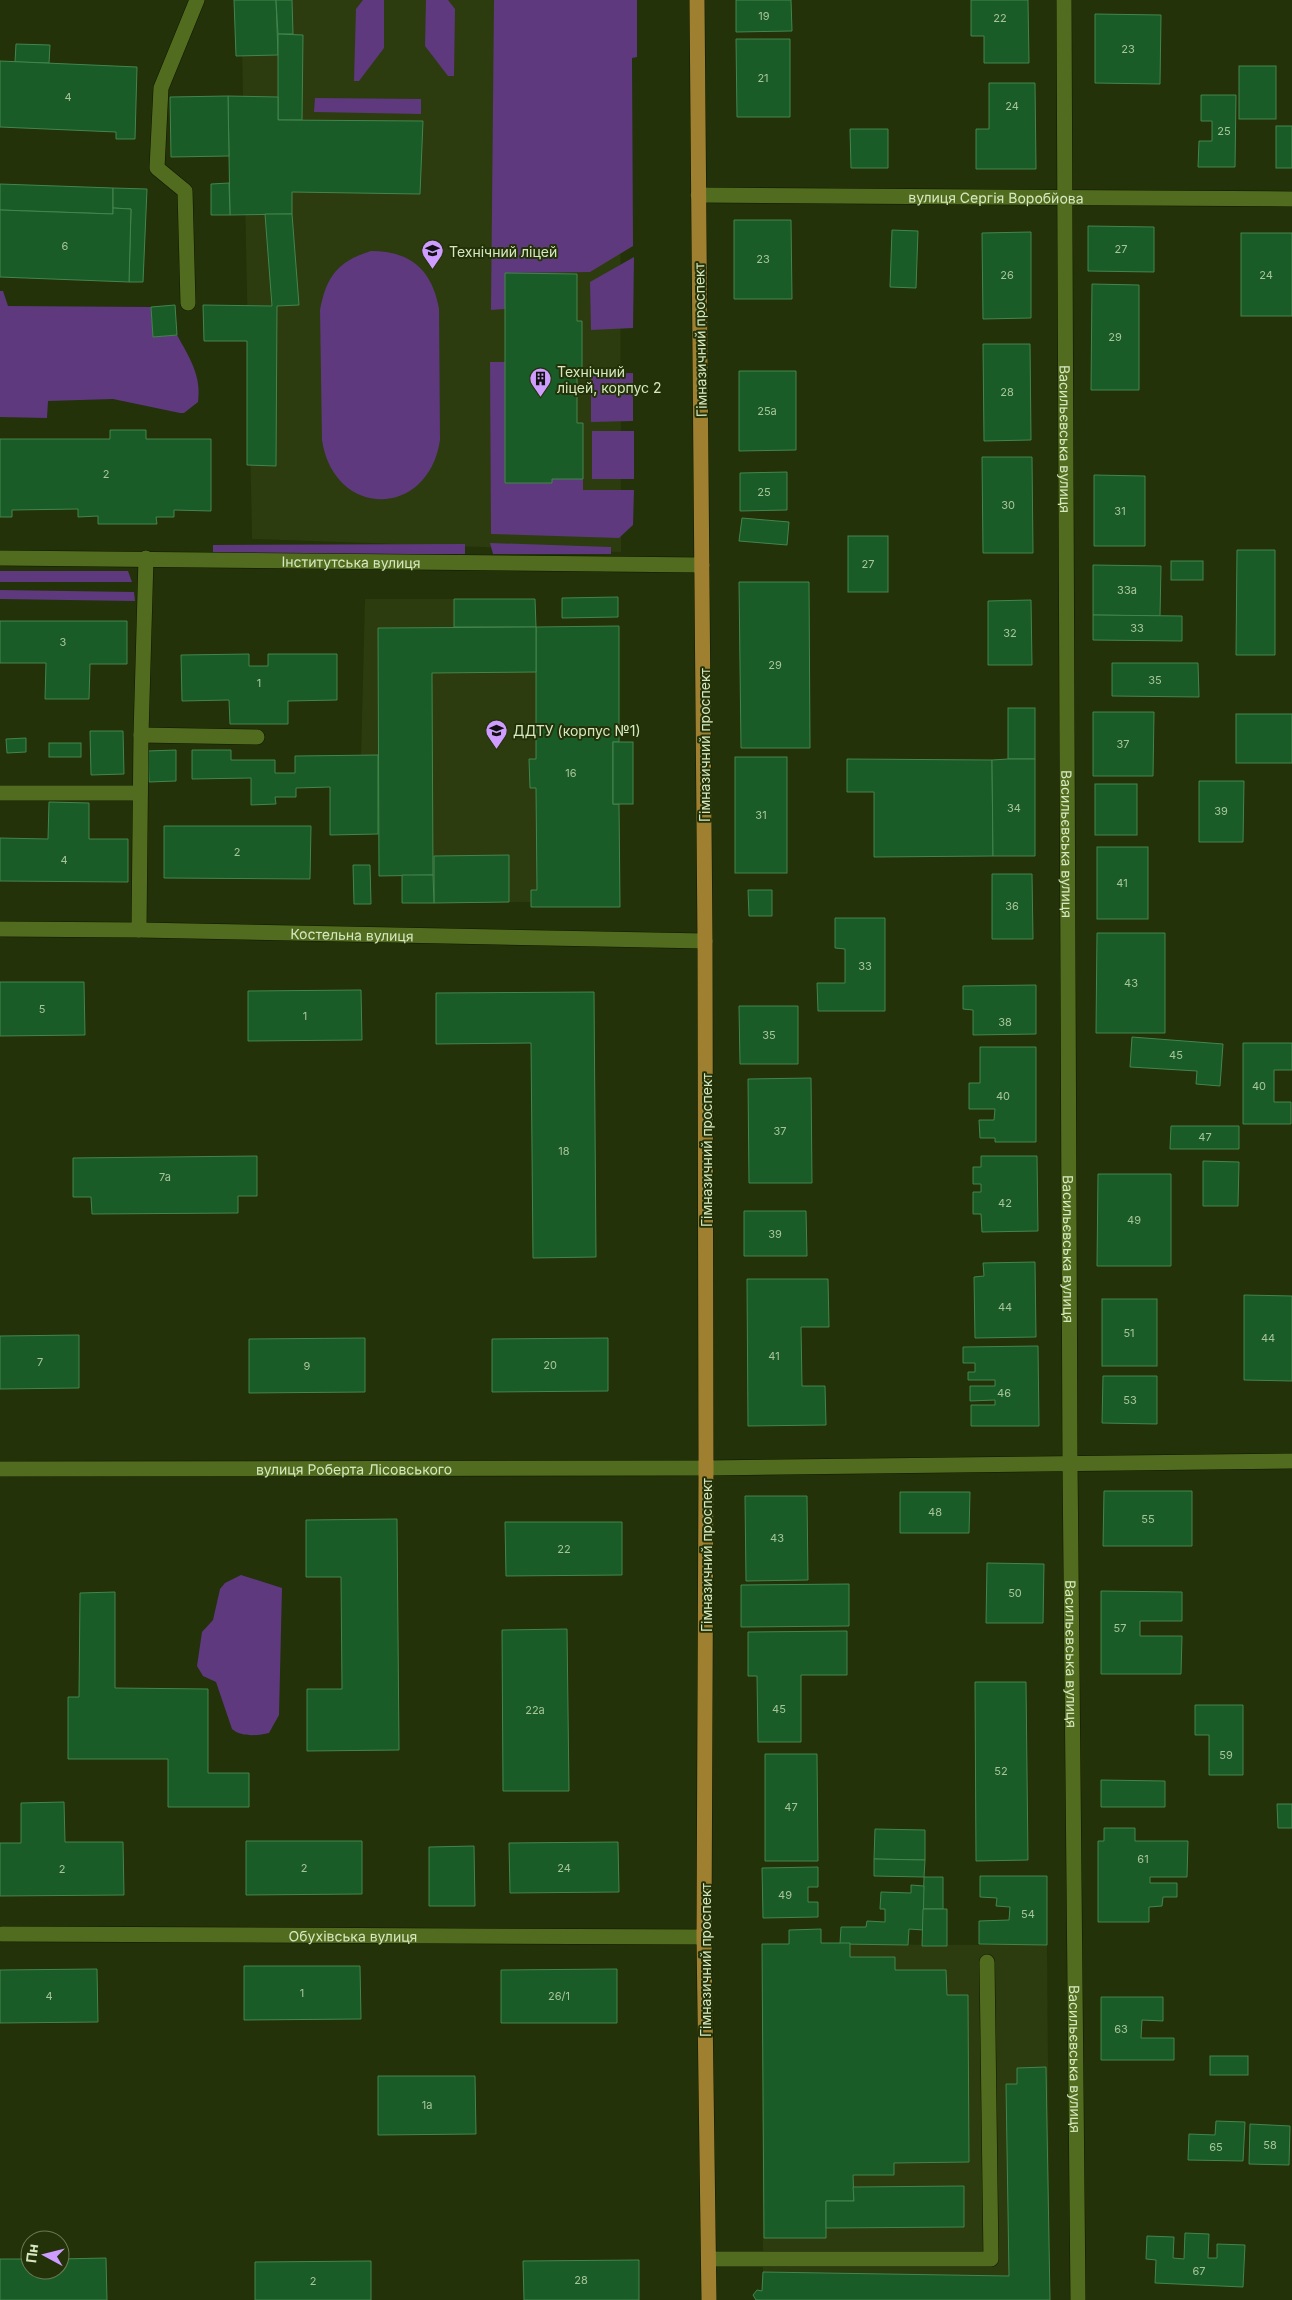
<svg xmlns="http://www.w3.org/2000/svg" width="1292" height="2300" viewBox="0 0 1292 2300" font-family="Inter,sans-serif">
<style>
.built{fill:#2c3c0e}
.green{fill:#5e397e}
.building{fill:#1a5c27;stroke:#44854d}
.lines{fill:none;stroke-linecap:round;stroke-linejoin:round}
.minor-casing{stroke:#0f1802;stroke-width:16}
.major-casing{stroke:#0f1802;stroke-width:16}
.minor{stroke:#516c1e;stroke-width:15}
.major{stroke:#9e8030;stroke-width:15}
.labels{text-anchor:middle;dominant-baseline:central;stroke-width:4;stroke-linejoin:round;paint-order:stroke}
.number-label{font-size:11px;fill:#a8c59a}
.street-label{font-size:14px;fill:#d7e8c1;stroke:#233208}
.poi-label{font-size:14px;fill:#d7e8c1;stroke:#233208;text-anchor:start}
</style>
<rect width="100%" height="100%" fill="#233208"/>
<!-- built -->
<g class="built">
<polygon points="241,0 620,0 621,552 252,539"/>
<polygon points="365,599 535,599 536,627 619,626 619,742 633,742 633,804 619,804 620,907 531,902 434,903 433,875 379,876 378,756 361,755"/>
<polygon points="762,1944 1047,1945 1050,2300 763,2300"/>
</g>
<!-- green -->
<g class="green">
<polygon points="363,0 384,0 384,48 359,81 354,81 356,9"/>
<polygon points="426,0 448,0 455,9 454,76 448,76 425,46"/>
<polygon points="494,0 637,0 637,57 632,58 633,246 590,272 505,273 505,309 491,310"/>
<polygon points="315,98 421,99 421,114 314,112"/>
<path d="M371,251C411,251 432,270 439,309L440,440C428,519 334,519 322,440L320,310C326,277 338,261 371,251Z"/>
<polygon points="634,257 633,328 591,330 590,282"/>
<path d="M0,291H3L8,306L151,307L153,337L177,335C189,357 202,376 198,402L184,413H180L113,399L48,401L47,418L0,417Z"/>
<polygon points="490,362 505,362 505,483 552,483 552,479 583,479 583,490 634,490 633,525 619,538 491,534"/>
<polygon points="633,373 633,421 591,422 591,374"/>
<rect x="592" y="431" width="42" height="48"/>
<polygon points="490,543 611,547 611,554 493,554"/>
<polygon points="465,544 465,554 213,555 213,545"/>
<polygon points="0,571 128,571 132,582 0,582"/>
<polygon points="0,590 134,592 135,601 0,599"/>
<path d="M241,1575L282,1588L279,1715L269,1733C257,1736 241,1737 232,1729L216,1682L203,1676L197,1666L202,1632L213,1620L220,1589L225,1583Z"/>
</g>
<!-- building -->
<g class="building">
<polygon points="234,0 276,0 278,55 236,56"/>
<polygon points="276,0 292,0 293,34 278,34"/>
<polygon points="736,0 791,0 792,31 736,32"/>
<polygon points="971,0 1028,0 1029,63 984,63 984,36 971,36"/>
<polygon points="1095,14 1161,15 1160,84 1095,83"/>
<polygon points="278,34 303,35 302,120 278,120"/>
<polygon points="736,39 790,39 790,117 737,117"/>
<polygon points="16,44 50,45 49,63 15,62"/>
<polygon points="0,61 137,67 135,139 116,139 116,132 0,127"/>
<rect x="1239" y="66" width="37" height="53"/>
<polygon points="989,83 1035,83 1036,169 976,169 976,129 989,129"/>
<polygon points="1201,95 1236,95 1235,167 1198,167 1199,141 1212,141 1212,121 1201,121"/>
<polygon points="228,96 278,97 278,120 423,121 420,194 292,192 292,214 230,215"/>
<polygon points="228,96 229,156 171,157 170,97"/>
<rect x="1276" y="126" width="16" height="42"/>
<polygon points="850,129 888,129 888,168 851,168"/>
<polygon points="229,183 230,215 211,215 211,184"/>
<polygon points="0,184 113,188 113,214 0,210"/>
<polygon points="113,188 147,189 143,282 129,282 131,209 113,208"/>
<polygon points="113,208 131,209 129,282 0,277 0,210 113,214"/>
<polygon points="265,214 292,214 299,305 277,306 276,466 247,465 247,341 204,341 203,305 272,306"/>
<polygon points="734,220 791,220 792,299 734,299"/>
<polygon points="1088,226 1154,227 1154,272 1088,271"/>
<polygon points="892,230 918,231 916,288 890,287"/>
<polygon points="1031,232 1031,318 983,319 982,233"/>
<rect x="1241" y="233" width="51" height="83"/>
<polygon points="505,273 577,274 577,321 582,321 582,374 577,374 577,423 583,423 583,479 552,479 552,483 505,483"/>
<polygon points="1092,284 1139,285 1139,390 1091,390"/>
<polygon points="175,305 177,335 153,337 151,307"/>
<polygon points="983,344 1030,344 1031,440 984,441"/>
<polygon points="739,371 796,371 796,450 739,451"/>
<polygon points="110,430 146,430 146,439 211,439 211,511 174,510 174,517 156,517 157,524 98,524 98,516 78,517 78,509 12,510 12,517 0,517 0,439 110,439"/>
<polygon points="982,457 1032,457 1033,553 983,553"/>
<polygon points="787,472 787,510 740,511 740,473"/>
<polygon points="1094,475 1145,476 1145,546 1094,546"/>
<polygon points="742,518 789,522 787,545 739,541"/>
<rect x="848" y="536" width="40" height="56"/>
<polygon points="1237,550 1275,550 1275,655 1236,655"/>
<rect x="1171" y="561" width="32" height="19"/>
<polygon points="1093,565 1161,566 1160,616 1093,615"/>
<polygon points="739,582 809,582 810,748 741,748"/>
<polygon points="618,597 618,617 562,618 562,598"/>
<polygon points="454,599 535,599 536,627 454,627"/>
<polygon points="1031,600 1032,665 988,665 988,601"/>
<polygon points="1093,615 1182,616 1182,641 1093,640"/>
<polygon points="0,621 127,621 127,664 90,664 89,699 45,699 46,663 0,663"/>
<polygon points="619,626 619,742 613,742 613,804 619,804 620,907 531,907 531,890 537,890 536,788 530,788 529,759 536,759 536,627"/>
<polygon points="536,627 536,672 432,673 433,875 379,876 378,628"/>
<polygon points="249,654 249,666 268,666 268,654 337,654 337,700 288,701 288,724 230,724 229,700 182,701 181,655"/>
<polygon points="1112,663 1198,663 1199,697 1112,696"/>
<rect x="1008" y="708" width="27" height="51"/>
<polygon points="1093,712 1154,712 1153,776 1093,776"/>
<rect x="1236" y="714" width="56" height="49"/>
<polygon points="90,731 123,731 124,774 91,775"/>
<polygon points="26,738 26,752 7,753 6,739"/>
<rect x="613" y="742" width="20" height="62"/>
<rect x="49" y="743" width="32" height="14"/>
<polygon points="176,750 176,781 149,782 148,751"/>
<polygon points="192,750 231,750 231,760 275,760 275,773 295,773 295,756 378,755 378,834 330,835 330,787 296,788 296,797 275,797 276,804 251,805 251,778 192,779"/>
<rect x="735" y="757" width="52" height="116"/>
<polygon points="847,759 992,760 993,856 874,857 874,792 847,792"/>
<polygon points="1008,759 1035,759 1035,856 993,856 992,760"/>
<polygon points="1199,781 1244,781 1243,842 1199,842"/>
<rect x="1095" y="784" width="42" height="51"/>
<polygon points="49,802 89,803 89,839 128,839 128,882 0,881 0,838 48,839"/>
<polygon points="164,826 311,826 310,879 164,878"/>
<rect x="1097" y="847" width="51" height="72"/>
<polygon points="509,855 509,902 434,903 434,856"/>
<polygon points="353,865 370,865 371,904 354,904"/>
<polygon points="992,874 1032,874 1033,939 992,939"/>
<polygon points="402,875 433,875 434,903 402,903"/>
<polygon points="748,890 772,890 772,916 749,916"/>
<polygon points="835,918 885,918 885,1011 818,1011 817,983 845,983 845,949 835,948"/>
<polygon points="1097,933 1165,933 1165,1033 1096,1033"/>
<polygon points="0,982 84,982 85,1035 0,1036"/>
<polygon points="1036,985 1036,1034 973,1035 973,1010 963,1009 963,986"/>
<polygon points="361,990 362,1040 248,1041 248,991"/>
<polygon points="594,992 596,1257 533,1258 531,1043 436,1044 436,993"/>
<polygon points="739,1006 798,1006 798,1064 740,1064"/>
<polygon points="1132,1037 1223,1044 1220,1086 1196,1084 1197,1071 1130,1067"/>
<polygon points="1243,1043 1292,1043 1292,1070 1274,1070 1274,1102 1291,1102 1291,1124 1243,1124"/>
<polygon points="980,1047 1036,1047 1036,1142 995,1142 995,1138 980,1138 979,1120 994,1120 995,1109 969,1109 969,1083 980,1083"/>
<polygon points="811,1078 812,1183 749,1183 748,1079"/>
<polygon points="1171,1126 1239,1126 1239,1149 1170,1149"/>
<polygon points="257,1156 257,1196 238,1196 238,1213 92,1214 91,1197 73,1197 73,1158"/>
<polygon points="981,1156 1037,1156 1038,1231 982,1232 981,1214 973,1214 973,1192 981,1192 981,1184 973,1184 973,1167 981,1167"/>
<polygon points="1203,1161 1239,1162 1238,1206 1203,1206"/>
<polygon points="1098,1174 1171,1174 1171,1266 1097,1266"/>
<polygon points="744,1211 806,1211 807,1256 744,1256"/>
<polygon points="1035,1262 1036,1337 975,1338 974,1277 984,1276 983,1263"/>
<polygon points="747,1279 828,1279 829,1327 801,1327 802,1386 825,1386 826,1425 748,1426"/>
<polygon points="1244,1295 1292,1296 1292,1381 1244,1380"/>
<rect x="1102" y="1299" width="55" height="67"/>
<polygon points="79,1335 79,1388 0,1389 0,1336"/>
<polygon points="365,1338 365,1392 249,1393 249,1339"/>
<polygon points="608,1338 608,1391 492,1392 492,1339"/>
<polygon points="1038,1346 1039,1426 971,1426 971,1405 995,1405 995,1400 970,1401 970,1386 995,1386 995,1380 968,1380 968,1372 975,1372 975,1363 963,1363 963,1347"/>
<polygon points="1103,1376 1157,1376 1157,1424 1102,1423"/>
<polygon points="1104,1491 1192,1491 1192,1546 1103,1546"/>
<polygon points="900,1492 970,1492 969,1533 900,1533"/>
<polygon points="745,1496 807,1496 808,1580 746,1581"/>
<polygon points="397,1519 399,1750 307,1751 307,1689 342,1689 341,1577 306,1577 306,1520"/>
<polygon points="505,1522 622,1522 622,1575 506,1576"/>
<polygon points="987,1563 1044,1564 1043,1623 986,1623"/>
<polygon points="849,1584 849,1626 741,1627 741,1585"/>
<polygon points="1101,1591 1182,1592 1182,1621 1140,1621 1140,1636 1182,1636 1181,1674 1101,1674"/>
<polygon points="115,1592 115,1688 208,1689 208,1773 249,1773 249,1807 168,1807 168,1759 68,1759 68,1697 79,1697 80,1593"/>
<polygon points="567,1629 569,1791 503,1791 502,1630"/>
<polygon points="847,1631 847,1675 801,1675 801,1742 758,1742 757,1676 748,1676 748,1632"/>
<polygon points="975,1682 1026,1682 1028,1860 976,1861"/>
<polygon points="1195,1705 1243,1705 1243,1775 1209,1775 1209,1735 1195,1735"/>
<polygon points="765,1754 817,1754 818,1861 765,1861"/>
<polygon points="1101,1780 1165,1781 1165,1807 1101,1807"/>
<polygon points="64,1802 65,1842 123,1842 124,1895 0,1896 0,1843 21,1843 21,1803"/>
<polygon points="1277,1804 1292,1804 1292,1828 1278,1828"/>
<polygon points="1104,1828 1135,1828 1135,1841 1188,1841 1187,1877 1150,1877 1150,1883 1177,1883 1177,1897 1163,1897 1162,1906 1149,1907 1149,1922 1098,1922 1098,1841 1104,1841"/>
<polygon points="875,1829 925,1830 925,1860 874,1859"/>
<polygon points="246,1841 362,1841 362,1894 246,1895"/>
<polygon points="618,1842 619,1892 510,1893 509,1843"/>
<polygon points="474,1846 475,1906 429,1906 429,1847"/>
<polygon points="874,1859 925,1860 924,1877 874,1876"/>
<polygon points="818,1867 818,1887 808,1887 808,1902 818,1902 818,1917 763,1918 762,1868"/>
<polygon points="980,1876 1047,1876 1047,1945 979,1944 979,1921 1009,1920 1010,1907 996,1906 997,1898 980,1897"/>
<polygon points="924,1877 943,1877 943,1909 923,1909"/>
<polygon points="911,1885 924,1886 923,1930 909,1929 908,1945 840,1944 841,1927 866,1927 867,1921 885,1922 885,1909 880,1909 881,1892 911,1893"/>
<polygon points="923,1909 947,1909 947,1946 922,1946"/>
<polygon points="821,1929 821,1943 850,1943 850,1957 895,1957 895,1970 946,1970 947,1995 968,1995 969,2162 894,2163 894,2175 853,2175 854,2201 826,2201 826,2238 764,2238 762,1944 789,1944 789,1930"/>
<polygon points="244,1966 360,1966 361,2019 244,2020"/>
<polygon points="97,1969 98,2022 0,2023 0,1970"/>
<polygon points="617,1969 617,2023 501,2023 501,1970"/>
<polygon points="1101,1997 1163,1997 1163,2021 1142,2020 1141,2038 1174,2038 1174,2060 1101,2060"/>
<rect x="1210" y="2056" width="38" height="19"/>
<polygon points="1046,2067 1050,2300 756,2300 753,2295 757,2290 762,2291 763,2272 1009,2276 1006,2084 1017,2084 1017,2068"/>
<polygon points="378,2076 475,2076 476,2134 378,2135"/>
<polygon points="1216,2121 1245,2122 1243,2161 1188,2160 1189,2134 1215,2135"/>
<polygon points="1250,2124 1290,2126 1289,2165 1249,2164"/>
<polygon points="964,2186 964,2227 826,2228 826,2201 854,2201 853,2187"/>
<polygon points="1185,2233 1209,2234 1208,2258 1217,2258 1217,2244 1245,2245 1243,2287 1155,2283 1156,2260 1146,2259 1147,2236 1174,2237 1173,2258 1184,2259"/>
<polygon points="106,2258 107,2300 0,2300 0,2259 30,2259 30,2270 60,2270 60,2259"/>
<polygon points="639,2260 639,2300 524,2300 523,2261"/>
<polygon points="371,2261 371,2300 255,2300 255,2262"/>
</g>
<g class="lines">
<defs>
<g id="minor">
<path id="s1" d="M1064,0L1070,1462L1078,2300"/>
<path id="s2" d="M698,195L1292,199"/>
<polyline points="188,303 185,191 157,168 161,88 197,0"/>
<path id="s3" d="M0,558L702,565"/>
<polyline points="141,735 257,737"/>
<polyline points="0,793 140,793"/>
<path id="s4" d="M0,929L139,930L705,941"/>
<polyline points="139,930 141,735 146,558"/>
<path id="s5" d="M0,1469L706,1468L1292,1461"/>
<path id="s6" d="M2,1934L704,1937"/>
<polyline points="709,2259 991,2259 987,1962"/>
</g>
<polyline id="major" points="697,0 705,941 706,1468 704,1937 709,2300"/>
</defs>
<!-- minor casing -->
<use href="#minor" class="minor-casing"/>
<!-- major casing -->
<use href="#major" class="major-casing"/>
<!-- minor -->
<use href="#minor" class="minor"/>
<!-- major -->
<use href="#major" class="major"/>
</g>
<!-- icons -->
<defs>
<symbol id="school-pin" viewBox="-11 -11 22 30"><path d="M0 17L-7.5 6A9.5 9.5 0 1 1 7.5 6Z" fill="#cf9dff" stroke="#233208"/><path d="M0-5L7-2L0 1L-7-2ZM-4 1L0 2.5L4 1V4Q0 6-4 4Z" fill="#111"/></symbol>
<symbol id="building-pin" viewBox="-11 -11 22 30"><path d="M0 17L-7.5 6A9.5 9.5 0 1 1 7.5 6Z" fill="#cf9dff" stroke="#233208"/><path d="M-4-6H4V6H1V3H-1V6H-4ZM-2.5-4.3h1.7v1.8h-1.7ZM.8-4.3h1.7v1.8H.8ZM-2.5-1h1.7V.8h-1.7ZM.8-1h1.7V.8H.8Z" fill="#111"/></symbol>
<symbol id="university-pin" viewBox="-11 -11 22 30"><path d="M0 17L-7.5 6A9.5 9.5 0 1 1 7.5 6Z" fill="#cf9dff" stroke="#233208"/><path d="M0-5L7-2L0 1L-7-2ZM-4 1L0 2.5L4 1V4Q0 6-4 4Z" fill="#111"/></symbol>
</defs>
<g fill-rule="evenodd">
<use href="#school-pin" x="420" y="238" width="25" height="34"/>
<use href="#building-pin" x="528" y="366" width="25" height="34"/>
<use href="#university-pin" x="484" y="718" width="25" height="34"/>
</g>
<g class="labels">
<!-- number labels -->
<g class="number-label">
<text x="764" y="16">19</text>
<text x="1000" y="18">22</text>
<text x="1128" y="49">23</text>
<text x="763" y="78">21</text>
<text x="68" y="97">4</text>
<text x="1012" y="106">24</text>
<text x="1224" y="131">25</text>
<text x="65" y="246">6</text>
<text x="1121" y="249">27</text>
<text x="763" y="259">23</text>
<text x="1007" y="275">26</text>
<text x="1266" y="275">24</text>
<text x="1115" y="337">29</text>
<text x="1007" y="392">28</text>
<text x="767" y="411">25а</text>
<text x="106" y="474">2</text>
<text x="764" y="492">25</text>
<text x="1008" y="505">30</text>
<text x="1120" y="511">31</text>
<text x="868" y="564">27</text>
<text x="1127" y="590">33а</text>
<text x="1137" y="628">33</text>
<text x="1010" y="633">32</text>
<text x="63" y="642">3</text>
<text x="775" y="665">29</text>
<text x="1155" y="680">35</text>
<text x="259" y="683">1</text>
<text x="1123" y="744">37</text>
<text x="571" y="773">16</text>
<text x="1014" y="808">34</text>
<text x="1221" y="811">39</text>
<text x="761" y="815">31</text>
<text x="237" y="852">2</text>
<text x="64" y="860">4</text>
<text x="1122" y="883">41</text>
<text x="1012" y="906">36</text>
<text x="865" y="966">33</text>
<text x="1131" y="983">43</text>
<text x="42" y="1009">5</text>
<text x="305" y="1016">1</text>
<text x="1005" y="1022">38</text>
<text x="769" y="1035">35</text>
<text x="1176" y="1055">45</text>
<text x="1259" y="1086">40</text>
<text x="1003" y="1096">40</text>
<text x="780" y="1131">37</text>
<text x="1205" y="1137">47</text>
<text x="564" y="1151">18</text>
<text x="165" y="1177">7а</text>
<text x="1005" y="1203">42</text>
<text x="1134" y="1220">49</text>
<text x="775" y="1234">39</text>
<text x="1005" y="1307">44</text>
<text x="1129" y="1333">51</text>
<text x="1268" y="1338">44</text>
<text x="774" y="1356">41</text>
<text x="40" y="1362">7</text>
<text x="550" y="1365">20</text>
<text x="307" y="1366">9</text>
<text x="1004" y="1393">46</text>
<text x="1130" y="1400">53</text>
<text x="935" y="1512">48</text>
<text x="1148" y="1519">55</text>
<text x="777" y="1538">43</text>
<text x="564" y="1549">22</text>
<text x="1015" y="1593">50</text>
<text x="1120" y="1628">57</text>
<text x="779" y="1709">45</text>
<text x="535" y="1710">22а</text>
<text x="1226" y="1755">59</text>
<text x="1001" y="1771">52</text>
<text x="791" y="1807">47</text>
<text x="1143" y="1859">61</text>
<text x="304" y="1868">2</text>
<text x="564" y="1868">24</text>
<text x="62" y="1869">2</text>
<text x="785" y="1895">49</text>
<text x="1028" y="1914">54</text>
<text x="302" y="1993">1</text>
<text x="49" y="1996">4</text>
<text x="559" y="1996">26/1</text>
<text x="1121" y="2029">63</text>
<text x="427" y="2105">1а</text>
<text x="1270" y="2145">58</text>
<text x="1216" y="2147">65</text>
<text x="1199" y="2271">67</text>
<text x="581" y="2280">28</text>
<text x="313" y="2281">2</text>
</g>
<!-- street labels -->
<g class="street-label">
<text stroke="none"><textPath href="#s2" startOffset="298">вулиця Сергія Воробйова</textPath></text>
<text transform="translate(700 340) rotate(-91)">Гімназичний проспект</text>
<text stroke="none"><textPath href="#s1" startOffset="439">Васильєвська вулиця</textPath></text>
<text stroke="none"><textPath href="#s3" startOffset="351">Інститутська вулиця</textPath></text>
<text transform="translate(704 745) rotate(-90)">Гімназичний проспект</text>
<text stroke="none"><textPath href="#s1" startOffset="844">Васильєвська вулиця</textPath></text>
<text stroke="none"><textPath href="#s4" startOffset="352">Костельна вулиця</textPath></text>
<text transform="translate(706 1150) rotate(-90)">Гімназичний проспект</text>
<text stroke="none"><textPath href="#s1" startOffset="1249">Васильєвська вулиця</textPath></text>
<text stroke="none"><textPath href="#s5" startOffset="354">вулиця Роберта Лісовського</textPath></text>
<text transform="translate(706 1555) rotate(-90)">Гімназичний проспект</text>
<text stroke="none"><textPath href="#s1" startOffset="1654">Васильєвська вулиця</textPath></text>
<text stroke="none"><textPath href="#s6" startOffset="351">Обухівська вулиця</textPath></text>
<text transform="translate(705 1960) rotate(-90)">Гімназичний проспект</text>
<text stroke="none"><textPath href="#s1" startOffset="2059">Васильєвська вулиця</textPath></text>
</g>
<!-- poi labels -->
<g class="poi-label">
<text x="449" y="251">Технічний ліцей</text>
<text x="557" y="371">Технічний<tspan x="557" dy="16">ліцей, корпус 2</tspan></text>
<text x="513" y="730">ДДТУ (корпус №1)</text>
</g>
</g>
<!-- north arrow -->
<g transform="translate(45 2255) rotate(277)"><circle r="24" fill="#233208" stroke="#6b7b52"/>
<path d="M0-4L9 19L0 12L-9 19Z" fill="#cf9dff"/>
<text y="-8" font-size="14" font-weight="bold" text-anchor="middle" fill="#d7e8c1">Пн</text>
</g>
</svg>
